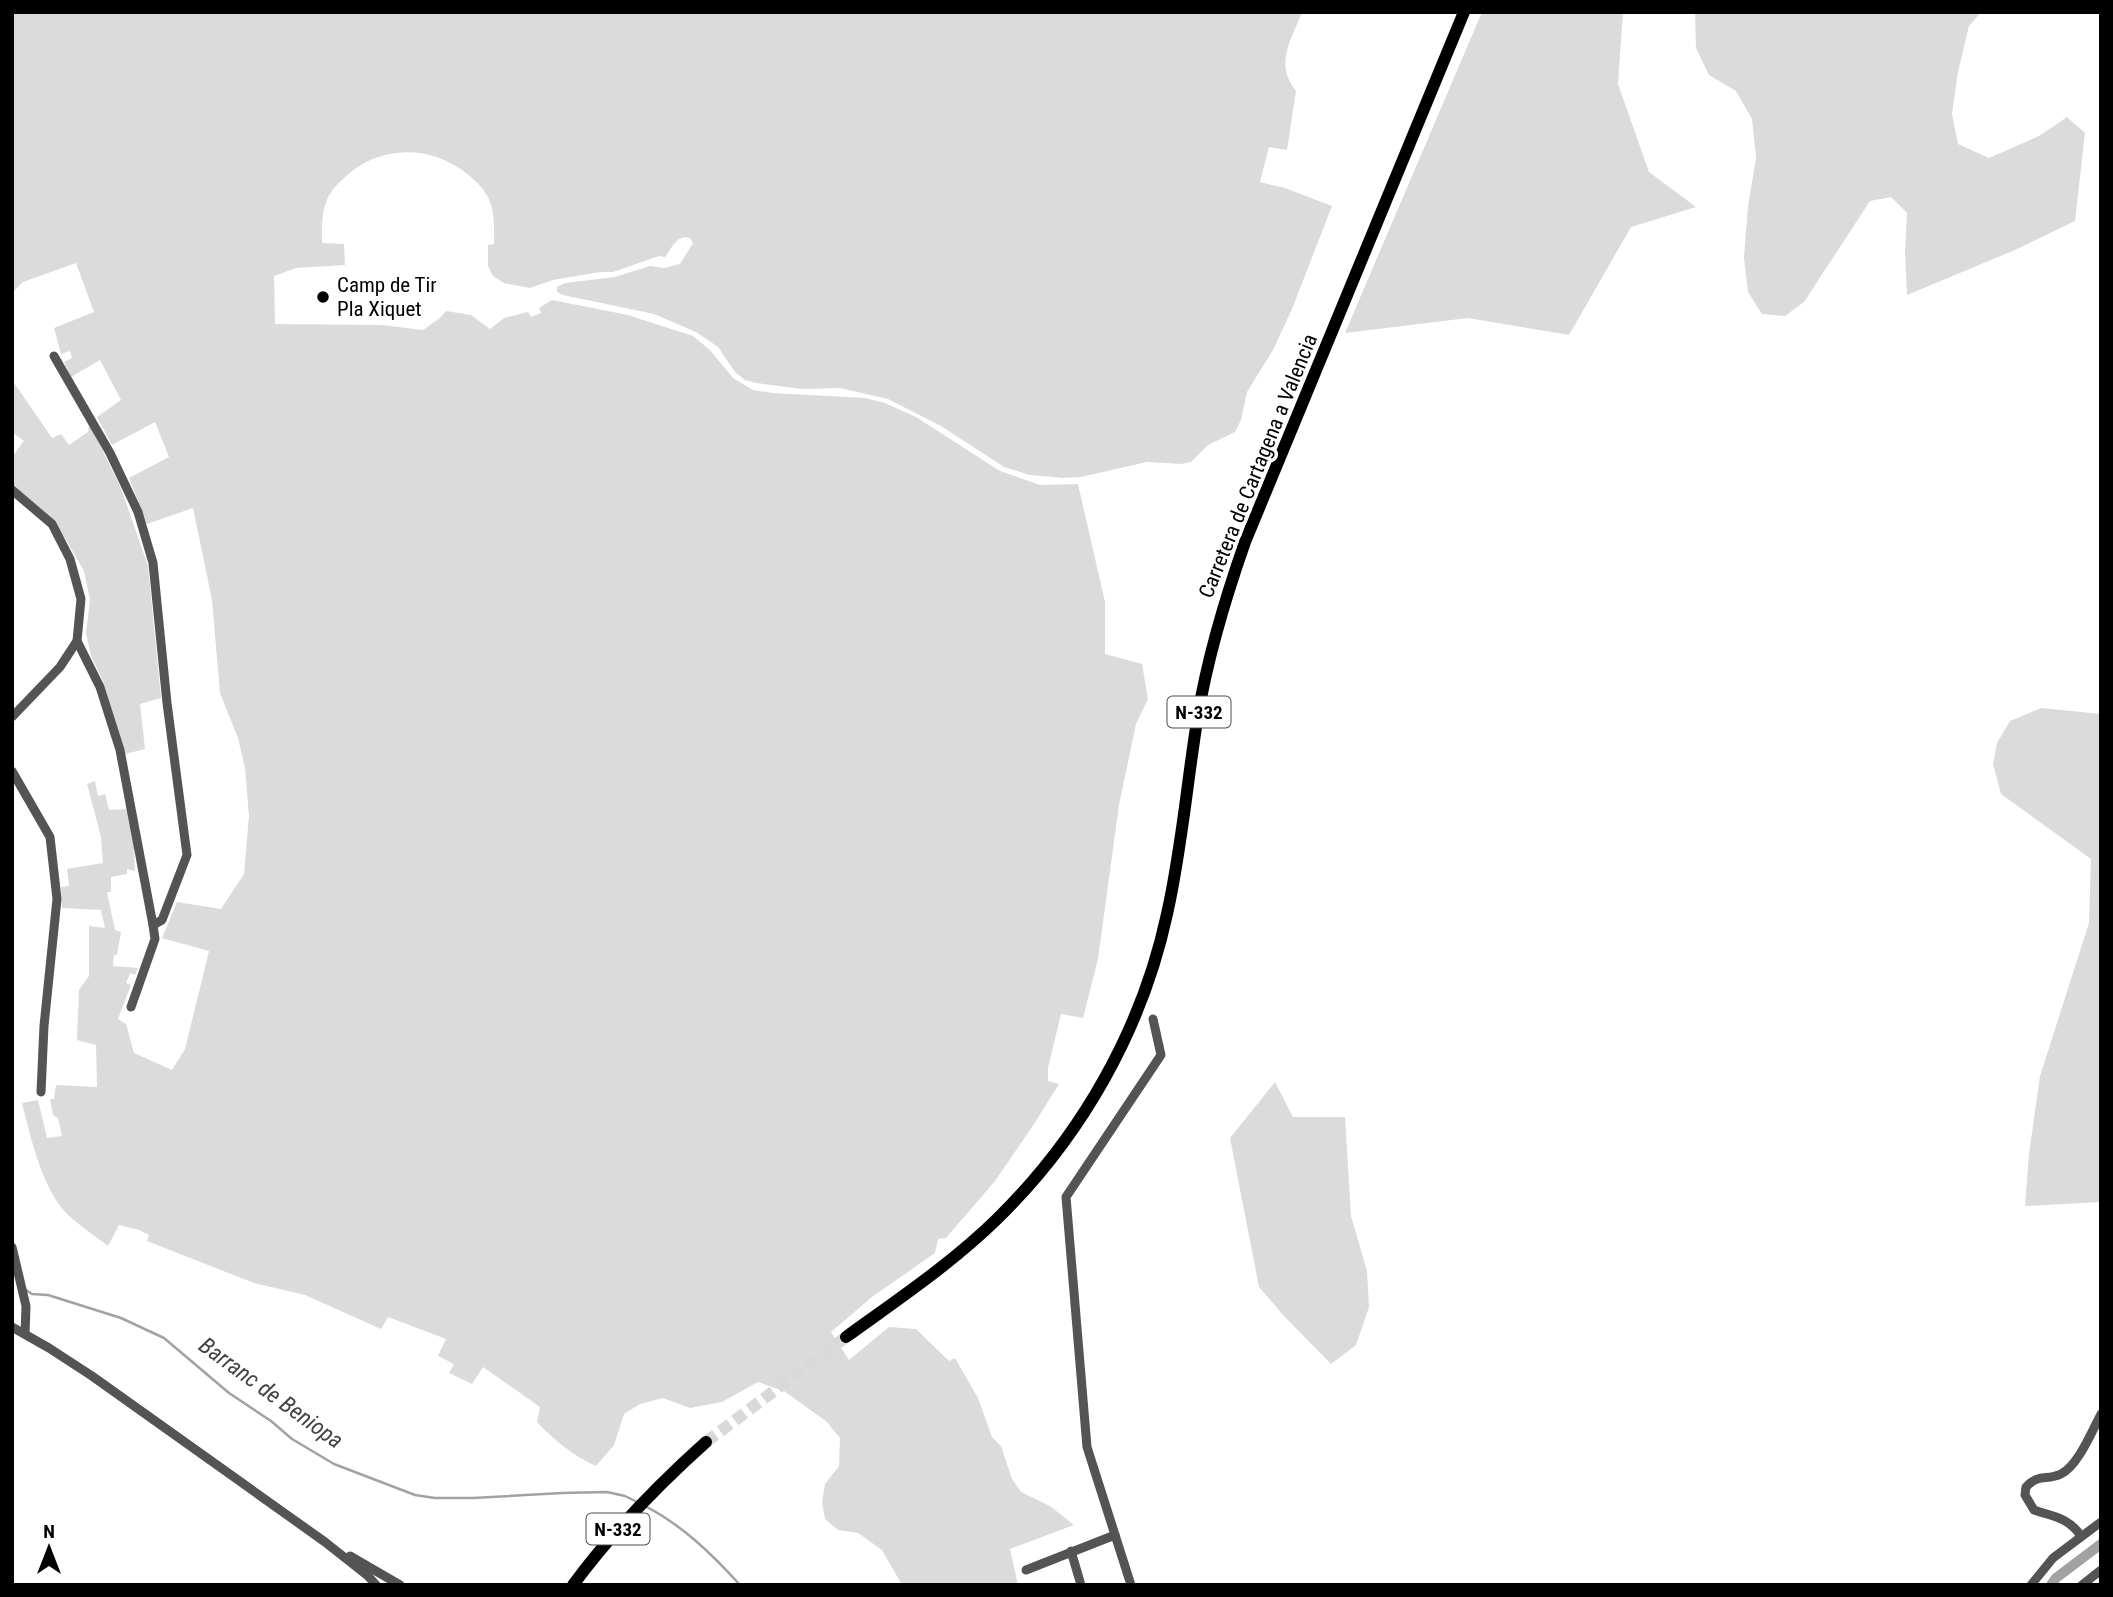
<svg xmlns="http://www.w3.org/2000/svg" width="2113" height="1597" viewBox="0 0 2113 1597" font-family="'Roboto Condensed',sans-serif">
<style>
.green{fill:#dbdbdb}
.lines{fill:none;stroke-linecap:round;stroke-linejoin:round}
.stream{stroke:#a2a2a2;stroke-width:2.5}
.canal{stroke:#a2a2a2;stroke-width:10}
.highway-tunnel{stroke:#d9d9d9;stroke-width:12;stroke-dasharray:12 6;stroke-linecap:butt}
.minor{stroke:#545454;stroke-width:9}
.highway{stroke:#000;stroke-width:12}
.poi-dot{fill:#000;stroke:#fff;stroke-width:2.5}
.labels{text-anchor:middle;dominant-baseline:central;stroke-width:7;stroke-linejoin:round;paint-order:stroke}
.shield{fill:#fff;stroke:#4c4c4c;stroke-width:2}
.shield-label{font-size:19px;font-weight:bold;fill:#000}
.poi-label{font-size:21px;fill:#000;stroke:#fff;text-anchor:start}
.street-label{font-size:21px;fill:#000;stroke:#fff}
.water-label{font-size:23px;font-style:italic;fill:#434343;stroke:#fff}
</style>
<rect width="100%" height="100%" fill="#fff"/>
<!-- green -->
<g class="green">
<path d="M12,12H1302C1291,41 1274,64 1296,91L1287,150L1269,147L1260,182L1285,188L1332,206L1292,309L1273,350L1247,392L1241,420L1235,432L1208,445L1191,462L1182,464L1147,462L1081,477L1063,478L1030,475L1004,467L941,426L888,399L840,388L801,389L756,383L745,380L735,372L718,347L696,332L654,314L563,295L557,292V287L565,283L615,277L650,266L664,268L680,264L693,243L690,238C677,234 672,248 665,257L659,256L613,272H600L553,280L530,288L504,283L493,276L488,266V245L494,244C494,230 495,215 490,202C485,189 476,181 466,173C429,144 377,145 343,179C336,185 330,192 327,200C321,214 322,228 322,243L344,244L345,265L296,268L274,276L275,324L382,325L423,330L440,318L446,311L471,315L490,329L504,318L528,312L531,317L541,313L539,308L552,300L628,315L693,336L710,350L733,378L753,390L773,393L865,398L885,403L916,417L1000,471L1040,485L1078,484L1105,602V654L1142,664L1148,699L1136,724L1119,805L1098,959L1083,1018L1061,1014L1048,1068V1081L1059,1084L1034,1124L995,1181L946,1238L938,1239L935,1253L872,1297L831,1332L849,1360L889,1327L916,1329L949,1361L955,1358L978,1398L992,1437L1001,1446L1012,1479L1021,1492L1050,1506L1074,1525L1010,1549L1018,1585H902L882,1550L858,1533L838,1530L825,1519L822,1502L825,1484L839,1466L840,1438L827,1422L784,1391L758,1382L722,1402L690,1408L663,1398L640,1404L624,1414L614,1445L596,1466C572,1455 555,1441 537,1422L540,1407L483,1367L472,1384L449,1373L454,1364L438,1356L446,1339L388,1317L381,1329L305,1295L254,1283L147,1241L149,1235L139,1230L119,1225L108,1246C95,1236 80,1226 68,1215C42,1189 31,1138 22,1103L38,1100L47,1138L62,1136L58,1118L53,1115L50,1099H54L56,1085L97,1087L96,1045L77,1040L79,990L89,976V926L105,928L101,910L62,908L61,887L69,886L67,869L103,863L101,837L87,784L95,781L98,796L105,794L109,810L129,809L133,831L135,871L127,869V874L111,877V892H107L115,930L121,932L117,955H114L113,966L138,968L135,975L130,973L126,983L131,985L118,1019L126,1024L134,1053L172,1070L185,1049L209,951L162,938L177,902L221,909L244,874L249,816L245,768L238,738L220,693L212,600L193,508L147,524L129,478L169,457L155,422L112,445L97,417L121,400L100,360L71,377L64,362L72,358L70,351L61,354L54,328L94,312L76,263L23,282L12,293Z"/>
<polygon points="1482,12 1623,12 1618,84 1649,172 1696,207 1631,227 1569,335 1468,318 1345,333"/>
<polygon points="1695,12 1981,12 1969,26 1958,72 1952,114 1958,144 1989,158 2039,136 2067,117 2085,133 2075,221 2015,250 1907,295 1905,252 1907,213 1891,197 1870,201 1804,302 1785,316 1762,314 1748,292 1744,258 1748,206 1756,158 1752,119 1736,91 1709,75 1696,48"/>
<polygon points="12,380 52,438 61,434 69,445 88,432 89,423 121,488 148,566 161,698 140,704 145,749 125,754 103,681 91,656 86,633 90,600 84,571 65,538 38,508 12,486 12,457 24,441 12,432"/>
<polygon points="2041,708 2101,714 2101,1202 2025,1206 2029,1154 2040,1076 2089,923 2091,859 2001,794 1993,764 1997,743 2010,721"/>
<polygon points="1275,1082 1293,1117 1345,1117 1351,1216 1367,1271 1369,1307 1356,1345 1331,1364 1284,1316 1259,1287 1230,1138"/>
</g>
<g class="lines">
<!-- stream -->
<g class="stream">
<polyline points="26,1290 32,1294 48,1295 121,1318 164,1338 229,1393 271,1421 292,1439 334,1464 415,1495 435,1498 473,1498 562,1493 607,1492 625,1496 639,1503"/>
<path d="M645,1506C682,1525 712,1554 740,1585"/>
</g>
<!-- canal -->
<polyline class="canal" points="2051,1585 2056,1578 2101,1544"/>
<!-- highway-tunnel -->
<polyline class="highway-tunnel" points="706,1442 846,1337"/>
<!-- minor -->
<g class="minor">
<polyline points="54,356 110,453 138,512 153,563 167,703 187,855 162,920 153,925 120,750 100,687 77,641"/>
<polyline points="12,490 52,524 70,559 81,599 77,641 60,667 12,717"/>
<polyline points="12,771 50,837 57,899 44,1026 41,1092"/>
<polyline points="131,1007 155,939 153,925"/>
<polyline points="12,1247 26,1306 25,1334"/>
<polyline points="12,1327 49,1348 92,1376 325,1542 368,1576 376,1585"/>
<path d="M2081,1536C2068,1517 2054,1517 2034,1510L2025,1495L2026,1487C2039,1473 2046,1481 2061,1474C2078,1466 2092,1431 2101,1414"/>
<polyline points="1071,1551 1081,1585"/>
<polyline points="350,1556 400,1585"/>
<polyline points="1026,1570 1115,1535"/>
<polyline points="1131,1585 1087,1447 1066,1197 1161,1055 1153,1019"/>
<polyline points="2031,1585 2053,1558 2101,1522"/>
<polyline points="2082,1585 2101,1570"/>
</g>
<!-- highway -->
<g class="highway">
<path d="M846,1337C897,1300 951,1264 997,1219C1081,1137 1142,1030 1167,914C1182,848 1187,781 1198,715C1208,655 1225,599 1245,542L1464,12"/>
<path d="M573,1585C612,1532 657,1486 706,1442"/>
</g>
</g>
<!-- markers -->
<circle class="poi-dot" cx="323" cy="297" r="7"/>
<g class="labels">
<!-- shield labels -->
<g class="shield">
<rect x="1167.5" y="696.5" width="63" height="31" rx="5"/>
<rect x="586.5" y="1513.5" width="63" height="31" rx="5"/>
</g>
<g class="shield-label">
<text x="1199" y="712">N-332</text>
<text x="618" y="1529">N-332</text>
</g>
<!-- poi labels -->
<g class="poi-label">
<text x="337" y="285">Camp de Tir<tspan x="337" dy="24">Pla Xiquet</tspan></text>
</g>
<!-- street labels -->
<g class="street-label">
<text transform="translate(1258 466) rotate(-68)">Carretera de Cartagena a Valencia</text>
</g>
<!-- water labels -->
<g class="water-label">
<text transform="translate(271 1393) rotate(36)">Barranc de Beniopa</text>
</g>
</g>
<!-- border -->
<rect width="2113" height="1597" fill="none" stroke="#000000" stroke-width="28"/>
<!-- north arrow -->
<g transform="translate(49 1548)" stroke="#ffffff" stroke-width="5" paint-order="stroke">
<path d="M0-5L12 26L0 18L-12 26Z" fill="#000000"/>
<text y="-10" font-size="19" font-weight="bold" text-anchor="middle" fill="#000000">N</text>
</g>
</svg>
